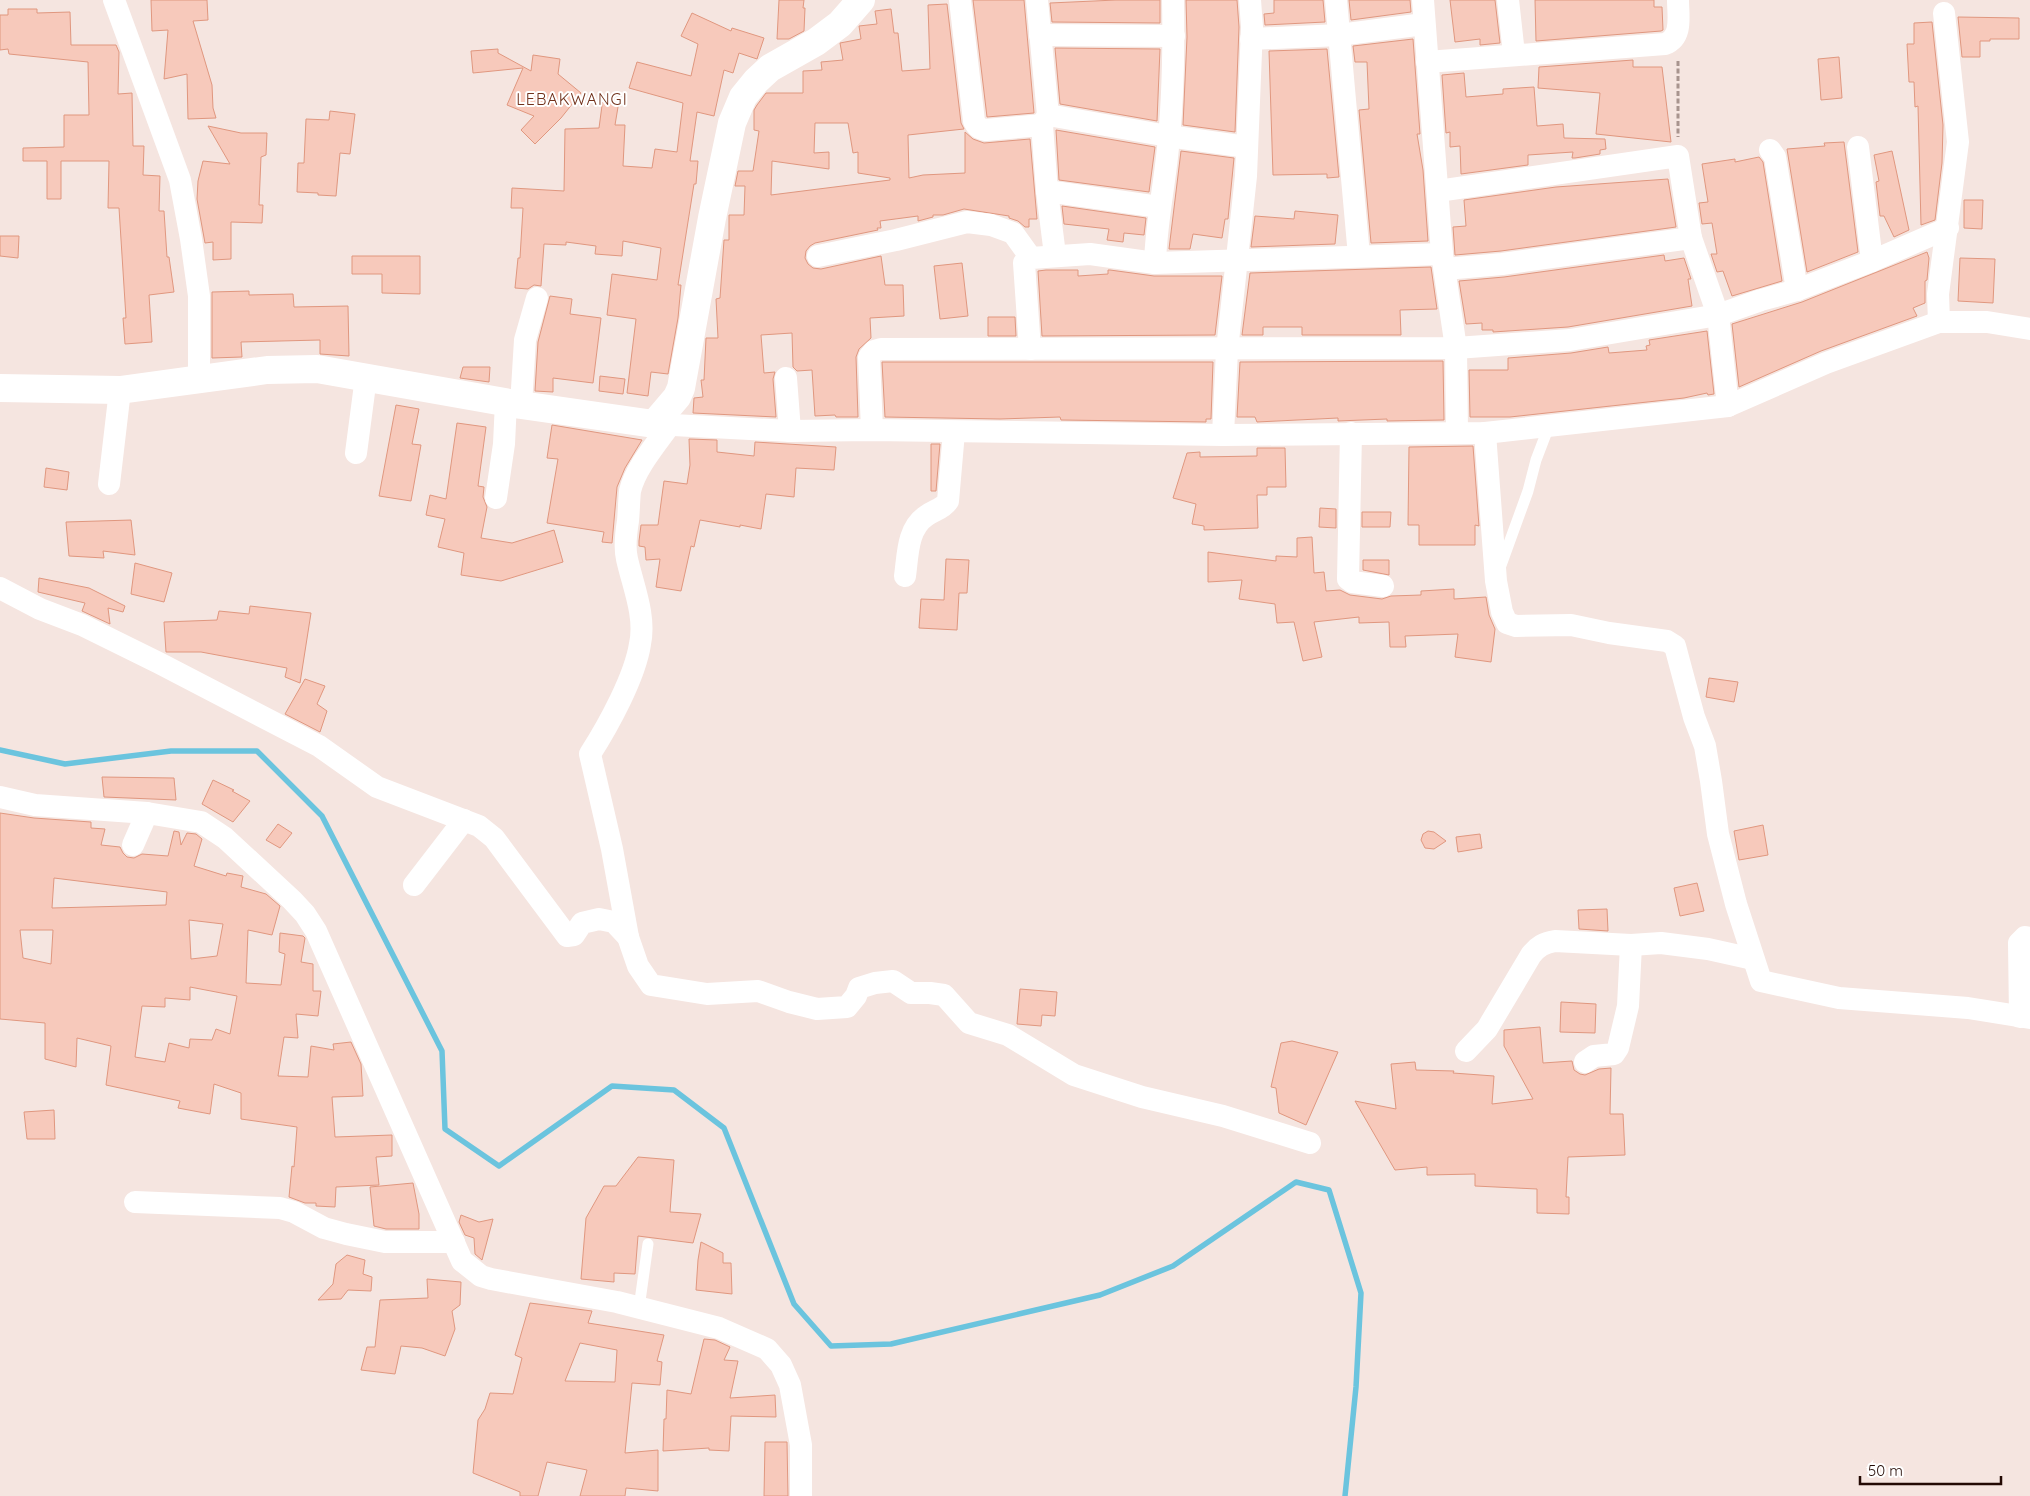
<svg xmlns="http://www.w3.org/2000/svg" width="2030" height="1496" viewBox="0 0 2030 1496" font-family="Quicksand,sans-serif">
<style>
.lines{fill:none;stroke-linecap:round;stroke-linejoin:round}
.stream{stroke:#6bc4de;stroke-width:5.5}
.building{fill:#f7c9bb;stroke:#e0977f;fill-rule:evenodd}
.path{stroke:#a8948e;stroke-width:3;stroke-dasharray:5 2.5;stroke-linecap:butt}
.service{stroke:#fff;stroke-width:11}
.minor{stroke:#fff;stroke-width:22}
.tertiary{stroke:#fff;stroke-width:28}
.labels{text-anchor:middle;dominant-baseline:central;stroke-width:4;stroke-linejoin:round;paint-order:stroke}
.quarter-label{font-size:16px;letter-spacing:1px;fill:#71321c;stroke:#fff}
</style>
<rect width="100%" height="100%" fill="#f5e5e0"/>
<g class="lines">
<!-- stream -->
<polyline class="stream" points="0,750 65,764 171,751 257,751 322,816 442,1051 445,1129 499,1166 612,1086 674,1090 724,1128 794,1304 831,1346 891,1344 1100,1295 1173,1266 1296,1182 1329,1190 1361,1293 1356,1387 1345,1496"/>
</g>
<!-- building -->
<g class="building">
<polygon points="151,0 207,0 208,20 193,21 212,85 213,108 216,118 188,119 187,74 164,79 168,30 152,31"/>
<polygon points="779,0 804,0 803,8 805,8 804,31 789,39 777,39"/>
<polygon points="973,0 1024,0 1034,113 987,117"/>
<polygon points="1116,0 1160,0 1160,23 1052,22 1050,3"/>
<polygon points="1186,0 1237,0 1239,27 1235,132 1183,125 1187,37"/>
<polygon points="1274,0 1323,0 1325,22 1265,25 1264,14 1274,13"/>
<polygon points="1349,0 1410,0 1411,12 1351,20"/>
<polygon points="1450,0 1495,0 1500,43 1480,45 1480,39 1455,42"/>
<polygon points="1535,0 1654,0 1654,7 1662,7 1663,30 1661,31 1536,41"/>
<path d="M947,4L961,123L964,129L908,135L909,178L923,175L965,173V132L973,139L984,143L1030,139L1037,219H1029V227H1025L1018,221L1009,218V216L964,209L943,215H933V217L918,221V216L880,221L881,228H877L878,230L815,243L810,246L806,251L805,258L808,264L813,268L821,269L881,256L885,285H903L904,316L870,318L871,338L859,349L856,357L858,417H836L835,415L815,416L812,370L797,371L793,367L792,333L761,335L764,373L775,372L773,379L776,417L693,413L694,398L703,397L701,380H704L706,338H718L716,299L720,298L724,240H729V215H744L745,186H735L738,171H753L759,131L754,130V110L757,105L766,93H803V71L822,70L821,62L843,60L840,43L861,39L859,26L877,24L875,11L891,9L894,33H898L902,71L930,69L928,5ZM815,123H848L853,153L858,152V173L890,178V180L771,195L772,161L829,169V152L814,153Z"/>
<polygon points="8,9 37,9 37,13 70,12 71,45 116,45 119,52 118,94 132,93 133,146 144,146 143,175 160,176 159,211 164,211 167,257 169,257 174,292 149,295 152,342 125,344 123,318 126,318 119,208 108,208 109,161 61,161 61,199 47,199 47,161 23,161 23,148 64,147 64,115 89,115 88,62 9,54 8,49 0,50 0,15 8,15"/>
<polygon points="692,13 731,31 732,28 764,38 757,59 739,53 733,73 724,70 714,116 697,112 690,161 698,161 696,184 694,184 678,285 681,285 678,318 668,374 651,372 648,396 627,393 636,319 607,315 612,274 657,280 661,248 623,241 622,256 595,254 596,246 566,242 566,245 544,244 541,286 534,285 528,289 515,288 518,258 520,258 523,208 511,208 512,188 564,191 565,129 599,128 603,98 619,101 615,125 625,125 623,166 652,168 655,149 677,152 683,103 629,88 637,62 691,76 698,44 681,36"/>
<polygon points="1958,17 2019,18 2019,39 1990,39 1990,41 1980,41 1980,57 1962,57"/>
<polygon points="1932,22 1943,125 1942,163 1935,220 1921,225 1918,106 1915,107 1914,82 1909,82 1907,44 1914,44 1914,23"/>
<polygon points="1413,39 1420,134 1417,134 1423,170 1428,241 1371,243 1359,110 1369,109 1367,62 1355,62 1353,46"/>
<polygon points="1055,48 1160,49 1157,121 1060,104"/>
<polygon points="498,49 498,53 531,71 533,55 560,59 558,74 581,93 561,118 535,144 521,130 534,116 507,105 523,68 473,73 471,51"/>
<polygon points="1327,49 1339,177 1327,178 1327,174 1273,175 1269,51"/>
<polygon points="1839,57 1842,98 1821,100 1818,59"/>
<polygon points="1633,60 1633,67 1662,67 1671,142 1596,134 1600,93 1538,88 1539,67"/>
<polygon points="1464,73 1466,97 1503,94 1503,89 1534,87 1537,126 1563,124 1564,138 1605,139 1606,149 1600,150 1600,154 1575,158 1572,158 1573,152 1528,155 1528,165 1461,174 1460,146 1450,147 1450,132 1446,133 1442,75"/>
<polygon points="330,111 355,114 350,154 340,153 336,196 318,195 318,193 297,192 298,163 304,163 306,119 329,120"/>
<polygon points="208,126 241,133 267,133 266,155 261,157 259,205 263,205 262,223 231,222 231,259 213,260 213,242 205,243 197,199 198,181 203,161 230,164"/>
<polygon points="1056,130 1155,147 1149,192 1059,180"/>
<polygon points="1844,142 1858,252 1807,272 1787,149 1825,146 1824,143"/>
<polygon points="1181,151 1234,158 1228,219 1225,219 1222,238 1193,234 1190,249 1169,249"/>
<polygon points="1892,151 1909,230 1894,237 1884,216 1880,216 1876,182 1879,181 1874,155"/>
<polygon points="1759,157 1763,162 1782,281 1732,296 1723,271 1717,272 1711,254 1717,254 1712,223 1702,224 1699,203 1708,202 1702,164 1735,159 1735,162"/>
<polygon points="1668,179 1676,227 1501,251 1455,255 1453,227 1466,226 1464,200 1556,187"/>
<polygon points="1964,200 1983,200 1982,229 1964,228"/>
<polygon points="1062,206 1146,218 1144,235 1124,233 1123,242 1107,240 1109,229 1064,224"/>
<polygon points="1295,211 1338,215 1335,244 1251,247 1255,216 1294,219"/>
<polygon points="0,236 19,236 18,258 0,256"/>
<polygon points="1927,252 1929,258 1927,280 1925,281 1925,303 1913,308 1917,316 1821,351 1739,387 1732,324 1802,302"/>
<polygon points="1664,255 1665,261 1684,258 1691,279 1688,279 1692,306 1568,327 1493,332 1493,330 1482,330 1482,323 1466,324 1459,281 1504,277"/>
<polygon points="352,256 420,256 420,294 382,293 382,274 352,274"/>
<polygon points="1960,258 1995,259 1993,303 1958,301"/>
<polygon points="962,263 968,316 940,319 934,266"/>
<polygon points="1431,267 1437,309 1400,310 1401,335 1302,335 1302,327 1263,327 1263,335 1242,335 1250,273"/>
<polygon points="1046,270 1078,270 1078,276 1108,274 1108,270 1110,270 1154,276 1222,276 1215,335 1042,336 1038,271"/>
<polygon points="249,291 249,295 293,294 294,307 348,306 349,356 320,354 320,340 241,342 242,357 212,358 212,292"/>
<polygon points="550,296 572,299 570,314 601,318 593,383 553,378 553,392 535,391 538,342"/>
<polygon points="988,317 1015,317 1016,336 988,336"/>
<polygon points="1707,331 1714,394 1708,395 1707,393 1684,398 1510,417 1470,417 1469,370 1508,370 1508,358 1571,353 1608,347 1609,353 1647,350 1646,346 1650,345 1649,340"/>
<polygon points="1443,361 1444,420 1387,421 1387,419 1338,421 1338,418 1257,422 1255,417 1237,417 1240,362"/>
<polygon points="882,362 1213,362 1211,419 1206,419 1206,422 1061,420 1060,417 1000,419 885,417"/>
<polygon points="463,367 490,367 489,382 460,378"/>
<polygon points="600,376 625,379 623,394 599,391"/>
<polygon points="396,405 419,409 412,444 421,445 411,501 379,496"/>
<polygon points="457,423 486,427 478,486 484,487 483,497 487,507 481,538 512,543 554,530 563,562 501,581 461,575 464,553 438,547 445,519 426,515 430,495 446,499"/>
<polygon points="552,425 642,440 625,468 617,487 612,543 602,542 604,532 547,523 558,459 547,458"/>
<polygon points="689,439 717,440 717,452 754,456 755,442 836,447 834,470 796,468 794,497 766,494 761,529 740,525 740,527 700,520 694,547 691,546 681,591 656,587 660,559 646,560 645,547 639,546 639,541 641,525 658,525 664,481 687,484 690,465"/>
<polygon points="931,444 940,444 936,491 931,491"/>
<polygon points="1473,446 1479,526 1475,525 1475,545 1419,545 1419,525 1408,525 1409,447"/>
<polygon points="1257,448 1285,448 1286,487 1267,487 1267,495 1257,495 1258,528 1204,530 1204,526 1192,524 1196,504 1173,498 1187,453 1200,452 1200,457 1257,456"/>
<polygon points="46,468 69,472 67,490 44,487"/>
<polygon points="1320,508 1336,509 1336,528 1319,527"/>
<polygon points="1362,512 1391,512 1390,527 1362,527"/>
<polygon points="131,520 135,555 103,551 104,558 69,556 66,522"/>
<polygon points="1312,537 1314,573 1324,572 1326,591 1340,590 1350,595 1382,599 1391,596 1421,595 1421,591 1454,589 1454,599 1486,597 1489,615 1495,629 1491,662 1455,657 1458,634 1405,636 1406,647 1390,647 1389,622 1359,623 1359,617 1314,622 1322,657 1303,661 1294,622 1277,623 1275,604 1239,599 1242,580 1208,582 1208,552 1276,561 1276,556 1297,557 1297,538"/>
<polygon points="946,559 969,560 967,593 959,593 957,630 919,628 921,599 944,600"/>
<polygon points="1363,560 1389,560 1389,575 1363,570"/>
<polygon points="135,563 172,573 164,602 131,594"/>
<polygon points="39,578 89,588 125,606 123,612 108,608 110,624 82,611 85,603 38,592"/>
<polygon points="250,606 311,613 300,683 285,677 287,668 201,652 166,652 164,622 217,620 219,611 249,614"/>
<polygon points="1709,678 1738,682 1734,702 1706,697"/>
<polygon points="305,679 325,686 317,704 327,711 320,732 285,714"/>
<polygon points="102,777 174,778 176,800 104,797"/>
<polygon points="213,780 234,790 232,791 250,801 233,822 202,804"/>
<path d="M0,813L34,818L91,822V828L105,829L101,845L120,847L123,853L127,857L134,858L142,854L168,856L174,831L179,832L181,845L187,833L196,834L202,839L194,866L226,876L227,873L243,876L241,887L266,894L280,906L272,935L248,930L246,983L281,985L285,954L279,952L280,933L303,936L305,938L301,962L313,964V991H321L318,1016L296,1014L298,1038L284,1037L278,1076L308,1077L311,1046L334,1050L333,1044L351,1042L361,1064L363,1096L332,1097L335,1137L392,1135V1156L376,1157L379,1185L336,1187L335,1207L316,1206V1203H305L289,1197L292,1166L294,1167L297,1127L241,1119V1093L214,1084L210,1114L178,1108L180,1101L106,1085L111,1046L77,1038L76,1067L45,1059V1023L0,1019ZM54,878L167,892L166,905L52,908ZM189,920L223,924L217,956L191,959ZM20,930H53L51,964L23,958ZM190,987L237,996L230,1034L216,1029L212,1040L190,1039L189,1048L169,1043L165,1062L135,1057L142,1006L165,1007V998L190,1000Z"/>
<polygon points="278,824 292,833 280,848 266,840"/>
<polygon points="1763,825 1768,855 1739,860 1734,831"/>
<polygon points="1428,831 1434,832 1446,841 1434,849 1425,848 1421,840 1423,834"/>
<polygon points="1480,834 1482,848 1458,852 1456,837"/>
<polygon points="1697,883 1704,911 1680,916 1674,888"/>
<polygon points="1607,909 1608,931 1579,929 1578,910"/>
<polygon points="1020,989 1057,992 1055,1016 1042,1015 1041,1026 1017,1024"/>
<polygon points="1561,1002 1596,1004 1595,1033 1560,1032"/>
<polygon points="1540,1027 1543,1063 1572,1061 1574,1070 1580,1074 1585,1075 1599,1069 1611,1068 1610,1114 1623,1114 1625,1155 1568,1157 1566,1197 1569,1197 1569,1214 1537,1213 1537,1189 1475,1186 1475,1174 1427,1175 1427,1167 1395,1170 1355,1101 1396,1109 1391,1064 1415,1062 1416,1070 1454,1071 1453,1073 1494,1076 1492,1104 1533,1099 1504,1046 1504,1030"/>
<polygon points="1292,1041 1338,1052 1306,1125 1279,1113 1276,1088 1271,1087 1281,1043"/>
<polygon points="54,1110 55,1139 27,1139 24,1112"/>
<polygon points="638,1157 674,1160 670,1212 701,1214 693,1243 638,1236 635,1274 614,1273 614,1282 581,1279 586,1218 604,1186 616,1186"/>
<polygon points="413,1183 419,1214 419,1229 386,1229 374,1226 370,1187"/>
<polygon points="461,1215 479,1222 493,1219 482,1260 475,1254 474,1238 465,1235 459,1222"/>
<polygon points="701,1242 723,1253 723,1263 731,1263 732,1294 696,1290 698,1260"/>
<polygon points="347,1255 365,1260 363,1274 372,1277 371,1291 348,1290 341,1299 318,1300 333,1284 336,1264"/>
<polygon points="427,1279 461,1282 460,1305 452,1311 455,1329 445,1356 422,1348 401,1346 395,1374 361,1370 367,1347 375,1347 380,1300 428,1298"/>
<path d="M530,1303L592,1311L588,1323L664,1335L657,1361L662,1362L660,1385L632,1383L625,1453L658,1450V1491L626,1488L625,1496H580L587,1470L547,1462L538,1496H520V1492L473,1473L478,1420L485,1409L490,1393L513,1394L522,1358L515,1355ZM580,1343L617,1350L615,1382L565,1381Z"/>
<polygon points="704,1339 715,1340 730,1347 724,1360 738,1361 730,1398 775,1395 776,1417 731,1416 729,1451 709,1450 709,1448 663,1451 664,1419 666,1419 667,1390 691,1394"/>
<polygon points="765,1442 787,1442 788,1496 764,1496"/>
</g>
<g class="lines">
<!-- path -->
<polyline class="path" points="1678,61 1678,137"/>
<!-- service -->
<g class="service">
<polyline points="1500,568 1528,491 1536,460 1549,426"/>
<polyline points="639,1308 648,1244"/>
</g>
<!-- minor -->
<g class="minor">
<polyline points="114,0 180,180 191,239 199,296 199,381"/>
<path d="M960,0L974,121C977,127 979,129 986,130L1042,125"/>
<polyline points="1037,0 1048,115 1042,125 1047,191 1055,255"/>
<polyline points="1336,0 1359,256"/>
<polyline points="1423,0 1442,254 1456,348 1457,433"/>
<polyline points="1508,0 1514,54"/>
<polyline points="1040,35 1174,36"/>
<polyline points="1251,39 1339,35 1424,24"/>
<path d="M1427,62L1665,44C1683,37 1678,16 1678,0"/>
<polyline points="1048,115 1168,136 1247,147"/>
<polyline points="1858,147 1872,261"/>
<polyline points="1770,150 1775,157 1797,290"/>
<polyline points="1047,191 1159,207"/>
<polyline points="1438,191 1678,156 1691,238 1502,264 1445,269"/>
<polyline points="1691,238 1718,315 1728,406"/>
<polyline points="818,256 896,240 967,222 991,225 1013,233 1031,258"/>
<path d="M1155,263C1156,227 1163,193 1167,157C1173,105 1174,52 1173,0"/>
<polyline points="1939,322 1938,294 1958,142 1944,13"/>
<polyline points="1030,349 1024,263 1031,258 1090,254 1155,263 1442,254"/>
<polyline points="786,378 790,431"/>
<polyline points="521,405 525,340 537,298"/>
<polyline points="654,424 790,431 872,430 1223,435 1485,433 1728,406 1826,363 1939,322 1987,322 2030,329"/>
<polyline points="872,430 869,357 874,351 881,349 1456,348 1570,340 1718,315 1761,300 1797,290 1872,261 1948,228"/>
<polyline points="1351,433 1348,579 1352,582 1383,586"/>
<polyline points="1485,433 1496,581 1502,612 1507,623 1516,626 1571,625 1609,633 1667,641 1675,646 1694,717 1705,746 1711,781 1718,834 1736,904 1761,981 1839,998 1968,1008 2030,1018"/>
<polyline points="1223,435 1227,350 1246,176 1252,27 1250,0"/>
<polyline points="356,453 366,377"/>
<polyline points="109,484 120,390"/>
<polyline points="496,498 504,444 506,402"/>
<path d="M905,576C908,555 907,529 926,516C934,510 943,509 948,501L954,432"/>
<polyline points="0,588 40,609 82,625 159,663 319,746 377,787 479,826 494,838 567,936 574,935 582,923 599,919 614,922 628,937 638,966 651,985 707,994 758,991 789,1002 817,1009 847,1007 856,996 859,988 875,983 893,981 911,993 930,993 944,995 969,1023 1008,1035 1074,1075 1142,1097 1223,1116 1310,1143"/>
<polyline points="0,797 35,805 147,813 201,822 225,838 292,900 305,914 316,931 462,1261 481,1276 491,1279 617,1302 719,1328 767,1349 781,1365 790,1385 801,1445 801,1496"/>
<polyline points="133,845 147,813"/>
<polyline points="414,885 464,820"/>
<path d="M628,937L612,849L590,754C608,726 635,677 640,644C646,616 633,586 627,559C624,547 626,533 628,521C629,511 629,500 630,491C635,469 656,444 669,426"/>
<polyline points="2020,1017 2019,943 2025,937 2030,938"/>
<path d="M1466,1051L1487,1029L1531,955C1538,946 1544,943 1555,941L1631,945L1661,943L1708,949L1753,959"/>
<polyline points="1585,1062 1594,1056 1614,1054 1618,1048 1628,1006 1631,945"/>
<polyline points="135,1202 280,1208 294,1212 324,1228 346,1234 385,1242 454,1242"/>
</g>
<!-- tertiary -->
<polyline class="tertiary" points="0,388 120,390 267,370 317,369 521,405 654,424 677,397 681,388 712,218 732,123 743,97 756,81 770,68 816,42 840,24 861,0"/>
</g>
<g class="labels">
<!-- quarter labels -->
<g class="quarter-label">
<text x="572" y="99">LEBAKWANGI</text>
</g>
</g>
<!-- scale -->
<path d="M1860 1476v8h141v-8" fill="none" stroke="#230903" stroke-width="2.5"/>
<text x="1868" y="1476" font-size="15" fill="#230903" stroke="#ffffff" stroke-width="4" paint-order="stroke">50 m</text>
</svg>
